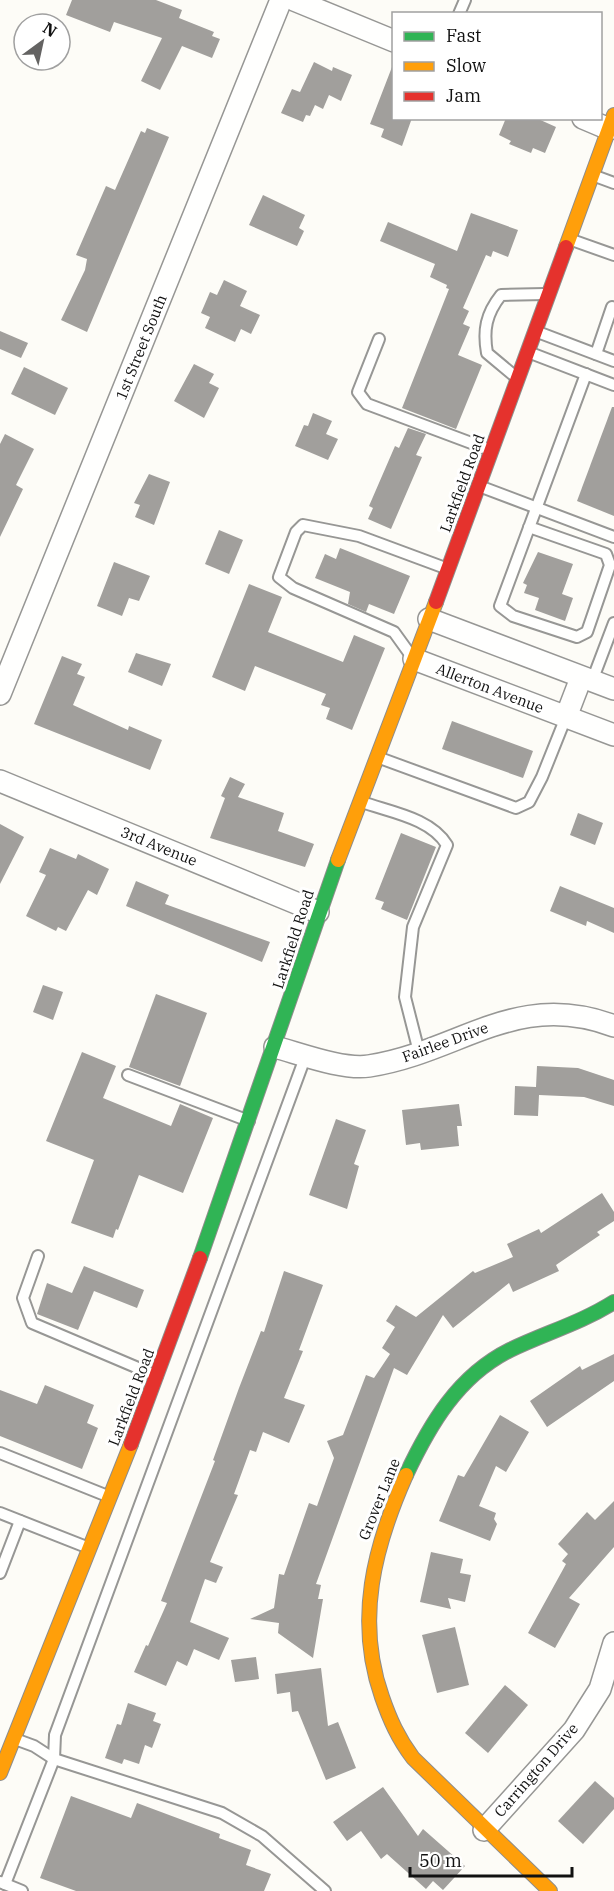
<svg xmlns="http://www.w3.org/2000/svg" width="614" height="1891" viewBox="0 0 614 1891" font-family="'IBM Plex Serif',serif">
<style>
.building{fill:#a19f9c}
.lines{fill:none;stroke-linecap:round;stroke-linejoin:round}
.lane-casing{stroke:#979795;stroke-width:14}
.street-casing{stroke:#979795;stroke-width:24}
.fast-casing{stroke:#8e8d8b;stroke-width:16}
.slow-casing{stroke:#8e8d8b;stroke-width:16}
.jam-casing{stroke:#8e8d8b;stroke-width:16}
.lane{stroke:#fffffe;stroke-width:10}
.street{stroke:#fffffe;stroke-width:21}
.fast{stroke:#30b455;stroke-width:14}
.slow{stroke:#ff9f0a;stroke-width:14}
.jam{stroke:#e5322d;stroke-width:14}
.labels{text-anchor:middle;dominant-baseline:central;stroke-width:6;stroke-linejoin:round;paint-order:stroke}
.street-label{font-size:15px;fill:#111;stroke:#fff}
</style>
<rect width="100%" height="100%" fill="#fdfcf7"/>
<!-- building -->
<g class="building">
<polygon points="72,0 156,0 182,10 179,18 214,32 212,36 220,39 212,58 182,46 160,90 141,81 162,38 114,22 110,32 66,15"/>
<polygon points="314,62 332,71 333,67 352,75 341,101 329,95 323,109 315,105 310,116 306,115 303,122 281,113 292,89 300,92"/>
<polygon points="392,67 393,118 412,118 402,146 381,137 384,129 370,124"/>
<polygon points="506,118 536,118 556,127 545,153 533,148 531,153 509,144 511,141 499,135"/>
<polygon points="147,128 169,137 87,332 61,320 85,270 87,259 76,255 106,186 115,190 141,131 145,133"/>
<polygon points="263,195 305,215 299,228 304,231 297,246 249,225"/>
<polygon points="471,213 518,230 508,257 493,251 491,257 486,255 463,308 469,311 463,324 470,327 458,355 482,365 456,429 402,408 449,289 446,288 447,285 430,277 435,264 380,241 388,222 457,251"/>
<polygon points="224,280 247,291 240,306 260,315 251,334 241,329 235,342 205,328 210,317 201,313 210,292 217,295"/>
<polygon points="0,331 28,343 21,358 0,349"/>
<polygon points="194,364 214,374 209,383 219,388 204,418 174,401"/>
<polygon points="24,367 68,388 55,415 11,394"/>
<polygon points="612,407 614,407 614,516 577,501"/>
<polygon points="313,413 332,421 326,434 338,439 328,460 295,446 304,425 308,426"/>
<polygon points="408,428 426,434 416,455 422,457 391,529 368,519 373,508 369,506 395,446 399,448"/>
<polygon points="5,434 34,449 16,485 23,489 0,537 0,444"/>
<polygon points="149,474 170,482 154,525 135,517 140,505 134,503"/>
<polygon points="219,530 243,540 229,574 205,564"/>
<polygon points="340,548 410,576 394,614 369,604 366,612 348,604 350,592 315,578 325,554 336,559"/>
<polygon points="538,552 573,564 562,594 573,598 565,621 535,610 539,598 524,593 527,585 523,583"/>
<polygon points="114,562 150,576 139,601 129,598 122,616 97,606"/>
<polygon points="249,584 282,597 268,632 343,662 354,635 385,648 352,730 326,719 330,708 321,705 326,694 255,666 245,691 212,677"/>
<polygon points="136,653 171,664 162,686 128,672"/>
<polygon points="62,656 82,664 77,674 85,677 73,705 128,730 129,726 162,740 150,770 34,724"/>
<polygon points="452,721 533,751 523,778 442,749"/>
<polygon points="230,777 245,784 238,797 284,813 278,831 314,844 305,867 210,838 225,798 221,796"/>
<polygon points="578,813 603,823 595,845 570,835"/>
<polygon points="0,824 24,837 0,884"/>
<polygon points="401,833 436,847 407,920 381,909 384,902 375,899"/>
<polygon points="50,848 76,859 78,854 109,869 97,895 88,890 66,931 58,927 56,931 26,916 46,875 39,872"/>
<polygon points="136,881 169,895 165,904 270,942 262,962 126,906"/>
<polygon points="560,886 614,908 614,933 587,921 586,926 550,911"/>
<polygon points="43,985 63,992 53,1020 33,1012"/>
<polygon points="156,994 207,1013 180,1086 129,1067"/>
<polygon points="82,1052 116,1066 103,1098 171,1126 180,1104 213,1118 183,1193 139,1175 118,1230 116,1229 113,1238 71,1223 94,1160 46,1141"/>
<polygon points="537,1066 578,1068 614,1080 614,1106 584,1097 539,1095 538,1116 514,1115 515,1086 536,1087"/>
<polygon points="459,1104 462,1126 457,1126 459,1146 421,1150 420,1143 406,1145 402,1110"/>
<polygon points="336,1119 366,1130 354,1164 359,1166 347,1209 309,1195"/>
<polygon points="602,1193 614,1212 614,1221 597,1232 600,1235 556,1265 559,1271 513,1292 509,1283 453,1328 443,1315 407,1375 394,1368 316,1584 321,1585 318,1599 323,1599 313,1658 278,1633 279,1623 250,1619 274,1608 279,1574 284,1575 309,1503 317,1506 334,1458 327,1441 343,1435 366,1375 374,1378 390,1354 382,1348 395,1327 386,1321 396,1305 416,1317 473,1271 475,1273 513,1257 507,1244 539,1229 541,1233"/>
<polygon points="84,1266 144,1290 137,1308 94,1291 78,1330 37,1314 47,1283 72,1293"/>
<polygon points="284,1271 323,1285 299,1350 303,1351 284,1398 305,1405 289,1443 263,1432 256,1452 250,1450 234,1494 238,1495 210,1562 223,1567 216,1583 205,1579 190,1622 229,1638 219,1660 194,1649 187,1666 177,1661 166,1686 134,1672 146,1645 148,1646 167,1603 161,1601 215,1461 213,1460 239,1388 261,1331 264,1332"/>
<polygon points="614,1354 614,1381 547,1427 530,1401 580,1366 582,1370"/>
<polygon points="45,1385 94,1405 87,1423 98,1428 82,1469 0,1436 0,1390 37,1404"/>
<polygon points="500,1415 529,1432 506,1472 496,1466 479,1506 496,1513 494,1519 497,1524 490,1541 439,1521 458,1475 464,1477"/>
<polygon points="614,1501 614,1547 569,1598 580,1604 555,1648 528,1633 566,1564 562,1561 568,1554 558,1544 587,1512 595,1520"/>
<polygon points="431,1552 463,1559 460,1573 471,1575 465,1602 448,1598 451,1609 420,1602"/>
<polygon points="455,1627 469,1685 437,1693 422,1635"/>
<polygon points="256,1657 259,1679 235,1682 231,1660"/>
<polygon points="321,1668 328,1726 338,1722 356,1768 326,1780 298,1711 292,1712 290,1692 277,1694 275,1674"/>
<polygon points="505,1685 528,1705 488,1753 465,1733"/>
<polygon points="128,1703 156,1713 153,1721 161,1724 152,1748 145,1745 139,1764 124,1759 122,1764 105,1758 117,1724 121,1725"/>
<polygon points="595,1781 614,1798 614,1809 583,1844 558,1821"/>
<polygon points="383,1787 418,1836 423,1829 465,1866 443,1890 433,1881 426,1889 387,1854 381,1859 361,1831 347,1841 333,1822"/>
<polygon points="71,1796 131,1818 137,1803 220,1834 219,1838 251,1850 246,1865 271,1874 264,1891 76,1891 40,1878"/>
</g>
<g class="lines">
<defs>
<g id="lane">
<polyline points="459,14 465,0"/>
<polyline points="595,176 614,183"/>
<polyline points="569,239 614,255"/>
<polyline points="535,331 614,361"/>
<polyline points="379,339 358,392 367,404 490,450"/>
<polyline points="528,352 614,385"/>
<polyline points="596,354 612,307"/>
<path d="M517,378L487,353C483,330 486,314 501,295L545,294"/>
<polyline points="479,486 614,537"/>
<path d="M529,527L606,554L610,565L587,632L577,637L513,616L500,606C528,529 557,452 586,374"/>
<polyline points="412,657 394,632 293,588 279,577 296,532 303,525 359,536 448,569"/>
<polyline points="592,681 614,623"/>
<polyline points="377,757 516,808 529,802 542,777 566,717"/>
<path d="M362,802C390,812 431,818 447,845L413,927L405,997L419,1052"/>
<polyline points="128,1075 249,1121"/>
<polyline points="38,1256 23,1298 32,1323 157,1376"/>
<polyline points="0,1453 110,1497"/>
<polyline points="0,1513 89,1548"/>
<polyline points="0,1573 20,1521"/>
<polyline points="15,1739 34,1746 54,1759 222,1813 262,1836 325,1891"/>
<polyline points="0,1882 22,1891"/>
<polyline points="5,1884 54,1759 55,1735 306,1055"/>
</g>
<g id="street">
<polyline points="294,0 394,41"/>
<polyline points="583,118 609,129"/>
<polyline points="429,619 614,689"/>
<polyline points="414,659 614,735"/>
<polyline points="0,694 281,0"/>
<polyline points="566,717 581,678"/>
<polyline points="0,781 318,912"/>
<path d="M275,1047C301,1054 343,1070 369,1066C460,1052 516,989 614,1026"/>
<polyline points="484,1830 574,1730 600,1689 614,1643"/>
</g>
<g id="fast">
<polyline points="200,1258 338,860"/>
<path d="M406,1475C430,1424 458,1376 510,1350C545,1333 581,1323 614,1302"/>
</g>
<g id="slow">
<polyline points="566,247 614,115"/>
<polyline points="338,860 436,602"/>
<path d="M406,1475C374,1547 355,1620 382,1697C390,1720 398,1738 413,1758L550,1891"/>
<polyline points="0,1773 131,1444"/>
</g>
<g id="jam">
<polyline points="436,602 566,247"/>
<polyline points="131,1444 200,1258"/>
</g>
</defs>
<!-- lane casing -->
<use href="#lane" class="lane-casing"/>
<!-- street casing -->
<use href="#street" class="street-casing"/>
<!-- fast casing -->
<use href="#fast" class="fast-casing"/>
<!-- slow casing -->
<use href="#slow" class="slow-casing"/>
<!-- jam casing -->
<use href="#jam" class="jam-casing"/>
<!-- lane -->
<use href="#lane" class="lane"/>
<!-- street -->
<use href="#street" class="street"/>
<!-- fast -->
<use href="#fast" class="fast"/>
<!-- slow -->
<use href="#slow" class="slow"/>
<!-- jam -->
<use href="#jam" class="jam"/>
</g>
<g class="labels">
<!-- street labels -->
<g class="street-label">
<text transform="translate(141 347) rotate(-68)">1st Street South</text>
<text transform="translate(462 483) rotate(-70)">Larkfield Road</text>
<text transform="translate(490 688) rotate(21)">Allerton Avenue</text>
<text transform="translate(159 846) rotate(22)">3rd Avenue</text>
<text transform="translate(293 939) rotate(-72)">Larkfield Road</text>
<text transform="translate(445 1042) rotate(-20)">Fairlee Drive</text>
<text transform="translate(131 1397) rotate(-69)">Larkfield Road</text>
<text transform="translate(379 1499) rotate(-68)">Grover Lane</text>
<text transform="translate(536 1770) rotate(-49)">Carrington Drive</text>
</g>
</g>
<!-- legend -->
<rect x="392" y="12" width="210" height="108" fill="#ffffff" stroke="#a0a0a0" stroke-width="1.5"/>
<rect x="404" y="32" width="30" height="9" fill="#30b455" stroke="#a0a0a0" stroke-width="1.5"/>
<text x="446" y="42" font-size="18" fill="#111111">Fast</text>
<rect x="404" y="62" width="30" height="9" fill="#ff9f0a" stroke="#a0a0a0" stroke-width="1.5"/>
<text x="446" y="72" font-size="18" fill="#111111">Slow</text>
<rect x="404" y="92" width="30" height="9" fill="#e5322d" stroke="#a0a0a0" stroke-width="1.5"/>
<text x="446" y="102" font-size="18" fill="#111111">Jam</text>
<!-- north arrow -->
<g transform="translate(42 42) rotate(33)"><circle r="28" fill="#ffffff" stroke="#a0a0a0" stroke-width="1.5"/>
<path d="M0-4.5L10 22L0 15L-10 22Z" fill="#646362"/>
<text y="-9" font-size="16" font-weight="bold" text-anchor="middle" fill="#111111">N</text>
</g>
<!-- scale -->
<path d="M410 1867v9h162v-9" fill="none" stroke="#111111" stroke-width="3"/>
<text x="419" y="1867" font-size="18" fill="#111111" stroke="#ffffff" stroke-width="4.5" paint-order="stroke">50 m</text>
</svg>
